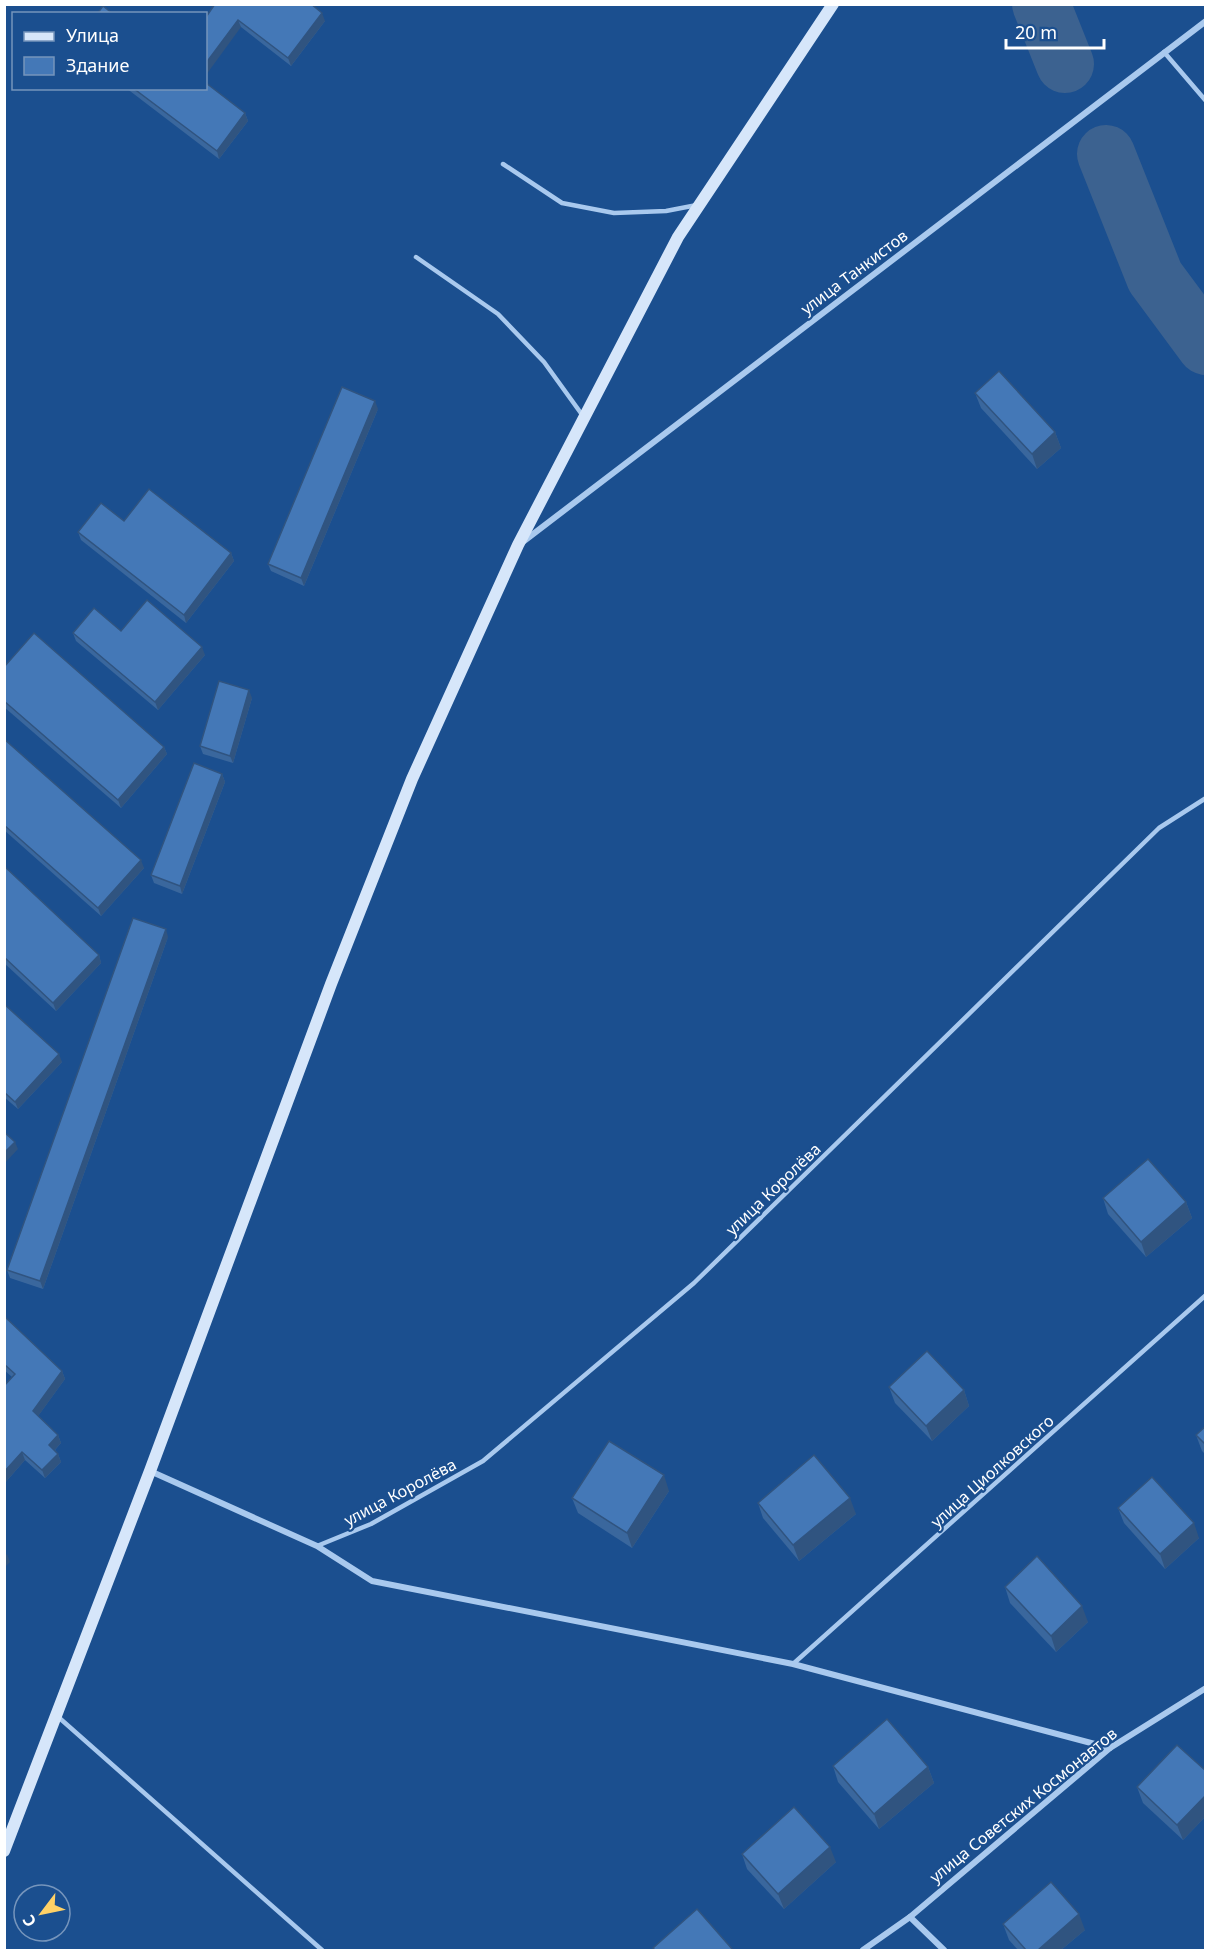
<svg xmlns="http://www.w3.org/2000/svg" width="1210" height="1955" viewBox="0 0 1210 1955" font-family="'Noto Sans',sans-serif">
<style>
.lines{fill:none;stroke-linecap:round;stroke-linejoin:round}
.river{stroke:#3c6290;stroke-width:58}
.service{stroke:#a9c9ee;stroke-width:4.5}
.minor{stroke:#a9c9ee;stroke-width:6}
.secondary{stroke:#d6e6fa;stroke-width:12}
.wall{fill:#3a679d}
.shaded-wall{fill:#305480}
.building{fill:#4478b7;stroke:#305480;stroke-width:1.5}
.labels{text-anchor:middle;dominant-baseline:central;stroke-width:4.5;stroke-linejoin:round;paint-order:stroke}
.street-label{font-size:16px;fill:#fff;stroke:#1b4f8f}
</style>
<rect width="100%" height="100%" fill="#1b4f8f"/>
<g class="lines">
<!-- river -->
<g class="river">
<polyline points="1041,4 1065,64"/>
<polyline points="1106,154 1155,277 1206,346"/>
</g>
<!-- service -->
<g class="service">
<polyline points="1164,52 1206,101"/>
<polyline points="503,164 562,203 614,213 666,211 697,205"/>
<polyline points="416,257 498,314 544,362 583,416"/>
<polyline points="317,1546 371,1524 483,1461 694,1283 1159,828 1206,798"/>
<polyline points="793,1664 1206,1295"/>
<polyline points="56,1715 322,1950"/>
</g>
<!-- minor -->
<g class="minor">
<polyline points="524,541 1206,21"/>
<polyline points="150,1471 317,1546 372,1581 793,1664 1110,1748"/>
<polyline points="910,1917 944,1950"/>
<polyline points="863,1950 910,1917 1110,1748 1206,1688"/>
</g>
<!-- secondary -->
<polyline class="secondary" points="4,1851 150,1471 331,984 412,779 518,545 678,237 833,4"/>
</g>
<!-- wall -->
<g class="wall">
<polygon points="206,17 325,21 291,66 241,27"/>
<polygon points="126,88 206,88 245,113 248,121 219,159"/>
<polygon points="975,393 1055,432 1061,448 1037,469 981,408"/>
<polygon points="378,409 304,586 271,571 268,564"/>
<polygon points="124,521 231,553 234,561 186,623 81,540 78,532"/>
<polygon points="121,631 205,655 158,710 76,641 73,633"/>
<polygon points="4,665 164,747 167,754 121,808 4,707"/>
<polygon points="252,698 233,763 203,754 200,746"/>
<polygon points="4,739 144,868 101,916 4,830"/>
<polygon points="222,774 225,782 182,894 154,883 151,875"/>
<polygon points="4,866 99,955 101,963 56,1011 4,963"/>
<polygon points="168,937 43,1289 10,1278 7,1270"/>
<polygon points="4,1004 62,1062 18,1109 4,1097"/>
<polygon points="1103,1198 1186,1202 1192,1218 1146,1257 1108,1214"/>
<polygon points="4,1316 62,1371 65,1379 38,1416 58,1435 61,1443 55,1450 58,1454 61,1462 45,1478 25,1460 4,1484 4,1386 12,1377 4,1370"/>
<polygon points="889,1387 964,1390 969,1406 932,1441 895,1403"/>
<polygon points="1206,1426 1206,1455 1202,1451 1196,1435"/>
<polygon points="669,1491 632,1548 578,1513 572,1498"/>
<polygon points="758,1503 856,1514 799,1561 763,1518"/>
<polygon points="1118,1508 1199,1538 1165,1569 1124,1523"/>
<polygon points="1005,1587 1088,1622 1056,1652 1010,1603"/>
<polygon points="833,1766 928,1767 934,1783 879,1829 838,1782"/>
<polygon points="1206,1771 1206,1816 1183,1840 1143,1803 1137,1787"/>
<polygon points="742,1854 836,1862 784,1909 747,1869"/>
<polygon points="1003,1924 1085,1930 1061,1950 1018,1950 1009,1940"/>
</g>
<!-- shaded-wall -->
<g class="shaded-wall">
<polygon points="322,13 325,21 291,66 288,58"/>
<polygon points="238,20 241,27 206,75 206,63"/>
<polygon points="245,113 248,121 219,159 217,151"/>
<polygon points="375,401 378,409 304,586 301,578"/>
<polygon points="1055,432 1061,448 1037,469 1032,454"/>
<polygon points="231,553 234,561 186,623 184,615"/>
<polygon points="202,647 205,655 158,710 155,702"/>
<polygon points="249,690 252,698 233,763 230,756"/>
<polygon points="164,747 167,754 121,808 118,800"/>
<polygon points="222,774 225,782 182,894 180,886"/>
<polygon points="141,860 144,868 101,916 98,908"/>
<polygon points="166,929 168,937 43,1289 40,1281"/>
<polygon points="99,955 101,963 56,1011 53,1003"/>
<polygon points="59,1054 62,1062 18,1109 15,1102"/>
<polygon points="15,1142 18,1149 4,1164 4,1153"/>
<polygon points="1186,1202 1192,1218 1146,1257 1141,1242"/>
<polygon points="62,1371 65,1379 36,1419 33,1411"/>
<polygon points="964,1390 969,1406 932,1441 926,1426"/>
<polygon points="58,1435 61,1443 52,1453 49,1445"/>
<polygon points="22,1452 25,1460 4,1484 4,1472"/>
<polygon points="58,1454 61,1462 45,1478 42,1470"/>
<polygon points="664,1475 669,1491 632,1548 627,1533"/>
<polygon points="850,1498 856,1514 799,1561 793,1545"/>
<polygon points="1194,1523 1199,1538 1165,1569 1160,1554"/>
<polygon points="7,1554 10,1562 4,1568 4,1557"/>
<polygon points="1082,1606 1088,1622 1056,1652 1051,1636"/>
<polygon points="928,1767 934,1783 879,1829 874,1814"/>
<polygon points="1206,1795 1206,1816 1183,1840 1177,1825"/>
<polygon points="830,1847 836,1862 784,1909 778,1894"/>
<polygon points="1079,1914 1085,1930 1061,1950 1038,1950"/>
</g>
<!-- building -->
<g class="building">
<polygon points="215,4 311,4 322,13 288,58 238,20 206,63 206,17"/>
<polygon points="103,6 113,14 97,14"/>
<polygon points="206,83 245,113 217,151 133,88 206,88"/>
<polygon points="999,371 1055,432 1032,454 975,393"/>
<polygon points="342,387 375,401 301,578 268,564"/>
<polygon points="149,489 231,553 184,615 78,532 101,503 124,521"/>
<polygon points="147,600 202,647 155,702 73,633 94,608 121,631"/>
<polygon points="34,633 164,747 118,800 4,701 4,665 5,666"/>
<polygon points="219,681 249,690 230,756 200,746"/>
<polygon points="4,739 141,860 98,908 4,825"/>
<polygon points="194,763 222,774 180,886 151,875"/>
<polygon points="4,866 99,955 53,1003 4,957"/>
<polygon points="133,918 166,929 40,1281 7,1270"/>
<polygon points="4,1004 59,1054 15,1102 4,1092"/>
<polygon points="4,1132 15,1142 4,1153"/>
<polygon points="1148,1159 1186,1202 1141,1242 1103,1198"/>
<polygon points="4,1316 62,1371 33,1411 58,1435 49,1445 58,1454 42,1470 22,1452 4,1472 4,1386 15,1374 4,1364"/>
<polygon points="927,1351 964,1390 926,1426 889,1387"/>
<polygon points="1206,1426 1206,1445 1196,1435"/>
<polygon points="609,1441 664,1475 627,1533 572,1498"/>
<polygon points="814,1455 850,1498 793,1545 758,1503"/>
<polygon points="1152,1477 1194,1523 1160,1554 1118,1508"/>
<polygon points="1037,1556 1082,1606 1051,1636 1005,1587"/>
<polygon points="887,1719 928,1767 874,1814 833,1766"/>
<polygon points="1177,1745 1206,1771 1206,1795 1177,1825 1137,1787"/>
<polygon points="794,1807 830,1847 778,1894 742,1854"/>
<polygon points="1051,1882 1079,1914 1038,1950 1026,1950 1003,1924"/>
<polygon points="697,1909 733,1950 655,1950 653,1948"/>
</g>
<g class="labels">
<!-- street labels -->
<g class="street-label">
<text transform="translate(854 272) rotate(-37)">улица Танкистов</text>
<text transform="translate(773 1189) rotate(-44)">улица Королёва</text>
<text transform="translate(992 1471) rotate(-42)">улица Циолковского</text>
<text transform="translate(400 1492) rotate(-28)">улица Королёва</text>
<text transform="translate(1023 1805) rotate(-39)">улица Советских Космонавтов</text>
</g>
</g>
<!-- border -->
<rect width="1210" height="1955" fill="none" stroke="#ffffff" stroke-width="12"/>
<!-- legend -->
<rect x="12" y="12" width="195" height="78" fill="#1b4f8f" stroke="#7695bc" stroke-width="1.5"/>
<rect x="24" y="32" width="30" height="9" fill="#d6e6fa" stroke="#7695bc" stroke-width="1.5"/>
<text x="66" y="42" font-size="18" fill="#ffffff">Улица</text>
<rect x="24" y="57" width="30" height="18" fill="#4478b7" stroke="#7695bc" stroke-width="1.5"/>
<text x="66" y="72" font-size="18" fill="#ffffff">Здание</text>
<!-- north arrow -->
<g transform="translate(42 1913) rotate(238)"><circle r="28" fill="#1b4f8f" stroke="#7695bc" stroke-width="1.5"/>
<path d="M0-4.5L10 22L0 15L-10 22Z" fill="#ffd166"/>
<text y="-9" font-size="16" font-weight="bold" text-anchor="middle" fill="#ffffff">С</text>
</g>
<!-- scale -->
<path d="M1006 39v9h98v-9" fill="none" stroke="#ffffff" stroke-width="3"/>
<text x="1015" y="39" font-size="18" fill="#ffffff" stroke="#1b4f8f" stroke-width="4.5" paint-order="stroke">20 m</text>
</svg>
